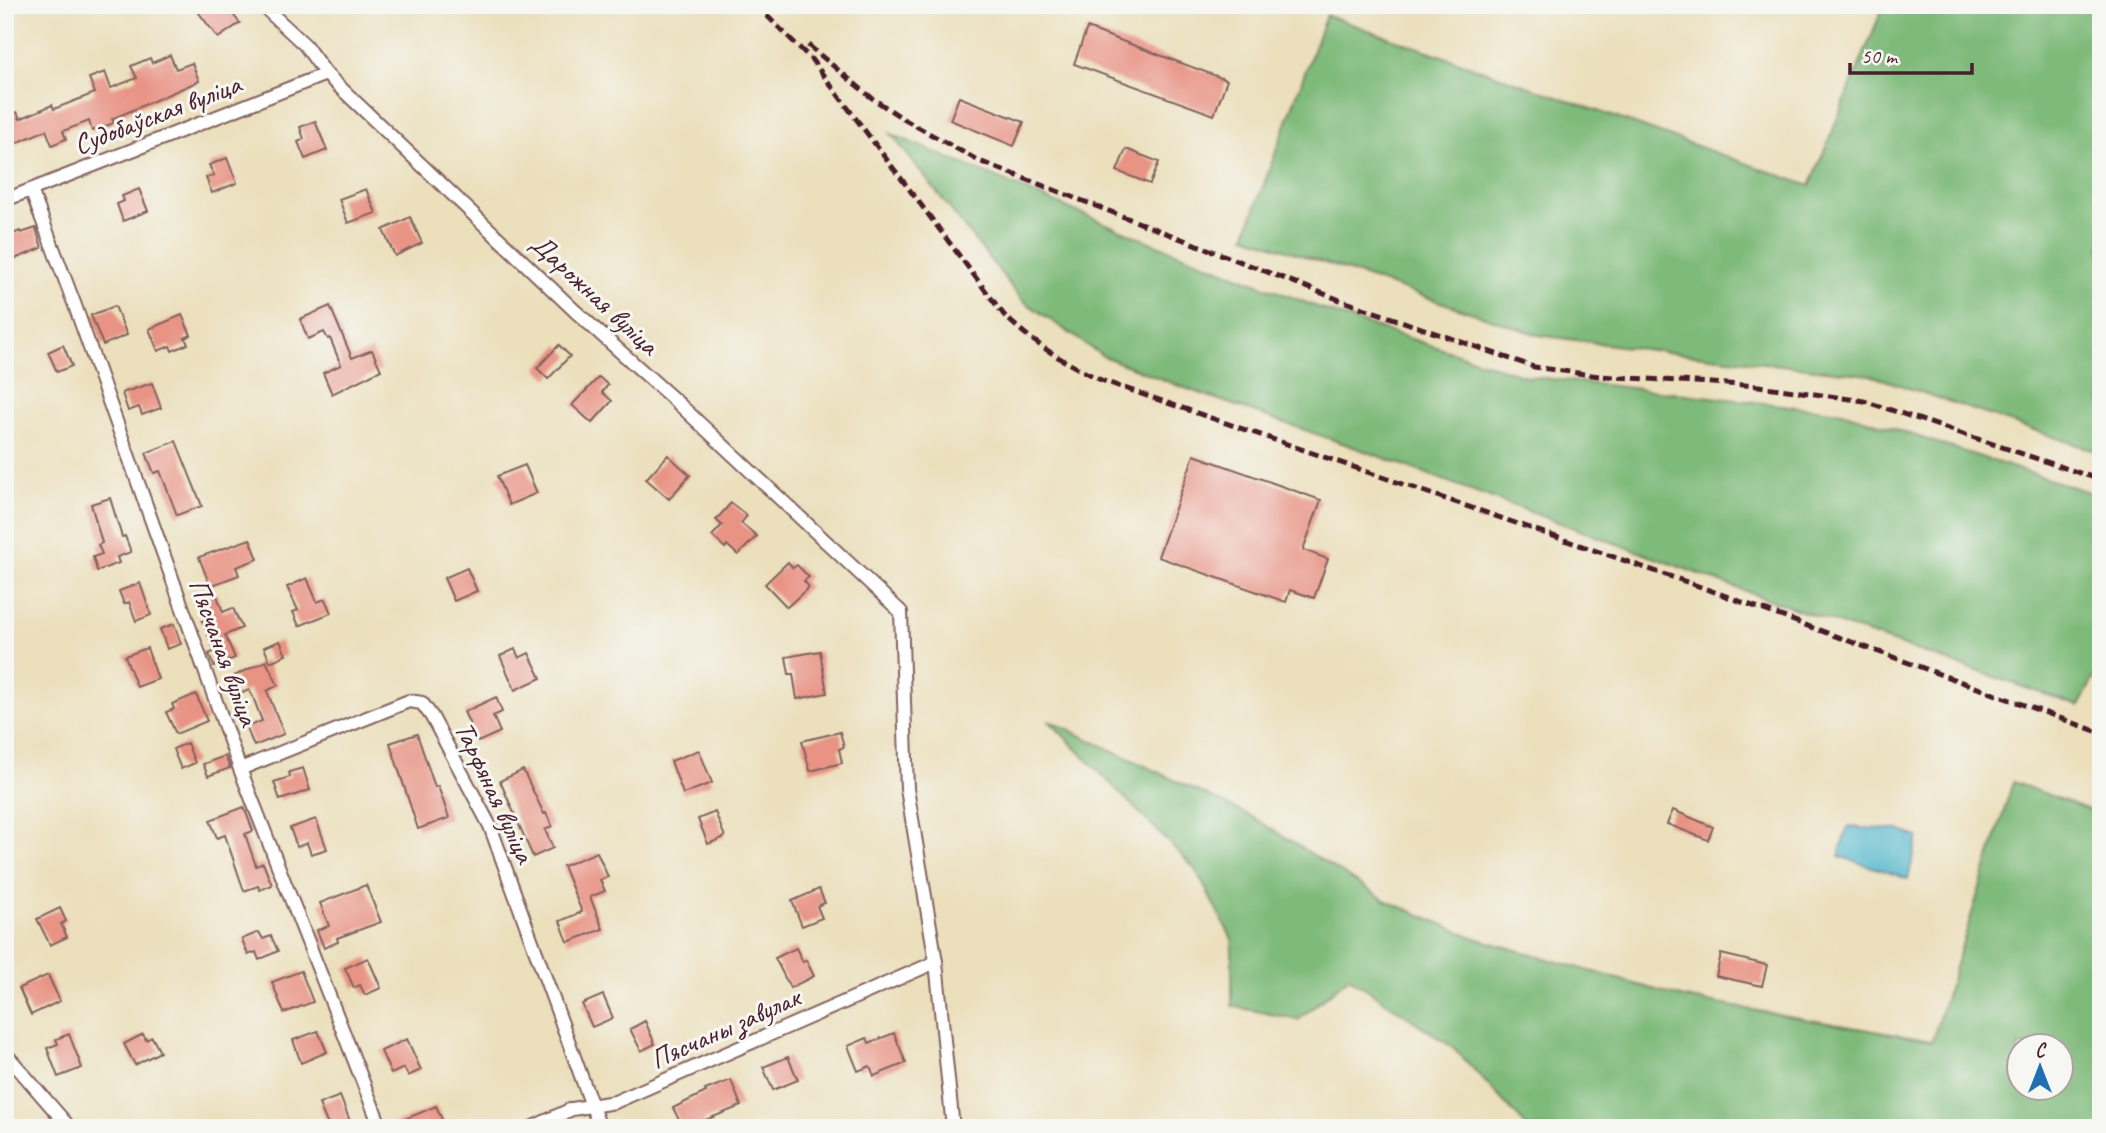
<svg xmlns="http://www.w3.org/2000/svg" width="2106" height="1133" viewBox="0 0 2106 1133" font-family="Caveat,sans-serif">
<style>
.forest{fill:#7eba79;stroke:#646c52;stroke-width:2;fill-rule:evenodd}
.water{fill:#4db5cb;stroke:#4c6a7b;stroke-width:2}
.building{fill:#e89384}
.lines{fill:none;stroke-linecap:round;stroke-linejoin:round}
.minor-casing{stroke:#82625e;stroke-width:16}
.minor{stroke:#fff;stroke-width:12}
.rail{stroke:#4a1f2b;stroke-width:5;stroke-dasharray:10 5;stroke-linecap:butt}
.labels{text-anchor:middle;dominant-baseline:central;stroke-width:6;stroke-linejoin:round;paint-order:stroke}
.street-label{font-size:28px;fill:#4a1f2b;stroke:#f6f6f2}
</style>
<rect width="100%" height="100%" fill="#f6f6f2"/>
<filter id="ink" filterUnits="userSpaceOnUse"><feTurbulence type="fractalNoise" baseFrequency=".0143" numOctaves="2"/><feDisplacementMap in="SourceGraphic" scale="14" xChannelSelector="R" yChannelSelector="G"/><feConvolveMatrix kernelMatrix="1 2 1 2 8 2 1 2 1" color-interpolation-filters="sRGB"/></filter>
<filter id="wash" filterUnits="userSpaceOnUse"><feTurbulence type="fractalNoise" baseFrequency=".00686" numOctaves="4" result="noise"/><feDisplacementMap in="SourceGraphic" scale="28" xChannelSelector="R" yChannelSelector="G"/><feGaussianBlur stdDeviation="1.57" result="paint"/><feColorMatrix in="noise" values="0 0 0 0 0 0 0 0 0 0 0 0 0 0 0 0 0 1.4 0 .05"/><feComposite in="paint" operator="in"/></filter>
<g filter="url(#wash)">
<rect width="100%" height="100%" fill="#ebdfbc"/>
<!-- forest -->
<g class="forest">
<polygon points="1884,5 2101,5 2101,453 1870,375 1658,351 1538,335 1245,236 1326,15 1810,186"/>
<polygon points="891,134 1152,243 1338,315 1525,376 1842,412 2101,496 2101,586 2092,583 2097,672 2079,706 1767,599 1362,450 1182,387 1103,356 1022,300"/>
<path d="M1048,720L1252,817L1387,901L1475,938L1684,998L1932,1041L2013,782L2101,814V1128H1528L1454,1048L1349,977L1298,1020L1232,1006V939L1196,870ZM2018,1046H2060V1088H2018Z"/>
</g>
<!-- water -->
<polygon class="water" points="1847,827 1898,830 1918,837 1908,879 1839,856"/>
<g id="blocks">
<!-- building -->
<g class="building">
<polygon points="193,5 225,5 240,23 218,38"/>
<polygon points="1087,28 1227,80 1214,115 1074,64"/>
<polygon points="170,55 176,69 192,63 199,81 112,119 114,123 92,131 89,121 63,131 66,139 52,145 46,130 5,148 5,117 17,112 20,119 52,105 54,109 95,93 89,78 105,72 111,88 137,78 131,66 150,58 152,63"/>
<polygon points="959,97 1024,122 1014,146 950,120"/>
<polygon points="315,121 327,150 305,159 298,142 304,139 300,127"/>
<polygon points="1126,149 1159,162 1150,184 1117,171"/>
<polygon points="227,158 237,183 212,193 206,178 214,175 209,165"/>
<polygon points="139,189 148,211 123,221 117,204 124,201 122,196"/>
<polygon points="366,189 376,213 348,223 339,199"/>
<polygon points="410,217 422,243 395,256 383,230"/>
<polygon points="36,228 42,248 5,263 5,237 20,231 21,233"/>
<polygon points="115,306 127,335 103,345 91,315"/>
<polygon points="330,306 352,358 372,350 381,370 332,394 323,373 341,365 330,338 328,339 324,332 308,339 300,319"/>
<polygon points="182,315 191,335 185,338 188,344 172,351 170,346 158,351 149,329"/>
<polygon points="63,345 72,366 57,372 48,352"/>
<polygon points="559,345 570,356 548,379 537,368"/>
<polygon points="599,377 608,385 602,392 612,401 592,423 572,405"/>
<polygon points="152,383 161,408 142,415 139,407 128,411 122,393"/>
<polygon points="176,441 202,506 177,515 160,471 154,473 146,453"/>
<polygon points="668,455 690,475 669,499 646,479"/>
<polygon points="1194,455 1321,500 1303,550 1328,559 1314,598 1290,590 1286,602 1158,557"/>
<polygon points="525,465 537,493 509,505 497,476"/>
<polygon points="110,498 122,537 125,536 131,552 117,557 119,563 97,571 93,557 102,554 98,545 102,543 91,504"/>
<polygon points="731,503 747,516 741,523 757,536 738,555 727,545 725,548 712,536 722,525 716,520"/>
<polygon points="250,539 258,559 236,567 239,575 210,586 199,557"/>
<polygon points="788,562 793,568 797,565 809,577 804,581 809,587 787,607 765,584"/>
<polygon points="467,568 477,591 454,601 444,578"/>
<polygon points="307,578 317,602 325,599 331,613 299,626 293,612 298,610 287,587"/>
<polygon points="140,583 151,615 136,621 129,602 124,604 119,591"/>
<polygon points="216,593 223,612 233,608 242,628 225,635 235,658 214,666 209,654 215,651 202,621 205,620 197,600"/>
<polygon points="174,624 181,644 167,649 160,629"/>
<polygon points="280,641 286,655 270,662 264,647"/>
<polygon points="147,648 158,679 137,687 125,656"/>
<polygon points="515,649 519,658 529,653 541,678 515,690 500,656"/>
<polygon points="820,651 827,693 797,699 793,674 789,674 786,657"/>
<polygon points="266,661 278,685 267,691 284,734 254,746 246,727 262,721 253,697 249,690 242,693 234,676"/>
<polygon points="196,694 207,721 176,734 166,712 174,709 172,704"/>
<polygon points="496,697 502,712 493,716 500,732 478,742 464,712"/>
<polygon points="840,732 844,747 839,749 842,763 810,771 802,741"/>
<polygon points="417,734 435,787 438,786 449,818 418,829 390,743"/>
<polygon points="187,743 195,763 181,769 173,749"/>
<polygon points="699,750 712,783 683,794 671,761"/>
<polygon points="225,756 230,768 208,776 203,764"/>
<polygon points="303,768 310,790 280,800 274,782 290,777 289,772"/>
<polygon points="523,770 544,814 546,813 552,826 545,830 553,848 533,857 500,781"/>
<polygon points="244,807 253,831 245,834 256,866 263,863 272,885 260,890 258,886 244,891 225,835 217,838 210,820"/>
<polygon points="1673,810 1713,827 1708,840 1667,824"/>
<polygon points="715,812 725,837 708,844 698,819"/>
<polygon points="316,819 327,849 311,854 307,843 297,847 290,828"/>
<polygon points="597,852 608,877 600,880 605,891 590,897 603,929 568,942 560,921 582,912 563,866"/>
<polygon points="366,885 381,922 337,938 338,942 324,948 317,930 329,926 320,903"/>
<polygon points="819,889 825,903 817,906 822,918 802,926 792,901"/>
<polygon points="60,908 66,921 61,924 67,937 50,945 37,919"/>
<polygon points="259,932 263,939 271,936 278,951 259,960 256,952 248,955 242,939"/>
<polygon points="796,948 803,962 806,960 814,976 790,988 775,958"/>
<polygon points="1721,954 1767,965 1762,986 1716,976"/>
<polygon points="368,958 381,988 365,995 360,985 354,988 345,968"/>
<polygon points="301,971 313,1002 284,1013 272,982"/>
<polygon points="48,975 60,1001 31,1015 19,988"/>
<polygon points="603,995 613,1018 592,1027 582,1004"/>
<polygon points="645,1021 655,1044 641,1051 630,1029"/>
<polygon points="318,1031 327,1052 301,1063 293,1040"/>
<polygon points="894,1033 906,1063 874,1076 870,1066 858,1071 848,1046 867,1038 869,1043"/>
<polygon points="69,1034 82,1068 58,1077 47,1048 58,1044 56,1039"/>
<polygon points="143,1034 146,1040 152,1037 160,1052 135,1065 124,1044"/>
<polygon points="407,1039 421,1070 408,1076 404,1068 391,1074 381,1051"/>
<polygon points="788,1057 798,1080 773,1090 763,1067"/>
<polygon points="731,1080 741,1106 703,1121 705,1124 698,1128 683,1128 673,1108 706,1092 705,1090"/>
<polygon points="340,1096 350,1121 329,1128 319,1104"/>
<polygon points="436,1106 446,1128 390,1128 389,1126"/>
</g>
</g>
</g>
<g filter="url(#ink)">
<use href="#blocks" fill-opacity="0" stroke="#82625e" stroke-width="2"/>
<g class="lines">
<defs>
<g id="minor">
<polyline points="262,5 305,45 326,74 575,311 680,405 901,612 907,789 936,962 953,1128"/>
<polyline points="31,190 74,303 240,769 381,1128"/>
<polyline points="5,200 326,74"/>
<polyline points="240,769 409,701 422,703 432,717 490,826 600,1128"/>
<polyline points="5,1053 70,1128"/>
<polyline points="531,1128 572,1109 615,1102 936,962"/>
</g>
</defs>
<!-- minor casing -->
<use href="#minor" class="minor-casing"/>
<!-- minor -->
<use href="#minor" class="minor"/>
<!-- rail -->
<g class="rail">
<path d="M756,5L811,59L1004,315C1034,344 1063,362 1101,380L1701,587L2101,733"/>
<polyline points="808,45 872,98 905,120 979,161 1340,300 1534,367 1599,376 1759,386 1864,401 2101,480"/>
</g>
</g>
</g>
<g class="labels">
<!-- street labels -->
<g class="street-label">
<text transform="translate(157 114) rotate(-21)">Судобаўская вуліца</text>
<text transform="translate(595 294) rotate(43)">Дарожная вуліца</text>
<text transform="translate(224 652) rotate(70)">Пясчаная вуліца</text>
<text transform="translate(495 792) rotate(65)">Тарфяная вуліца</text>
<text transform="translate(725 1028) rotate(-24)">Пясчаны завулак</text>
</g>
</g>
<!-- margin -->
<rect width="2106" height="1133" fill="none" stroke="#f6f6f2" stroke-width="28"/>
<!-- north arrow -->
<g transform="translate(2040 1067)"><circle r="33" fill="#f6f6f2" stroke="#b1a0a2" stroke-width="2"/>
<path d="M0-5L12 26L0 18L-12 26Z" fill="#1f6fb2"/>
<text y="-10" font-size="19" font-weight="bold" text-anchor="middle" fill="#4a1f2b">С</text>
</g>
<!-- scale -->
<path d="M1850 63v10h122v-10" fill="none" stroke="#4a1f2b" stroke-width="3.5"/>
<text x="1861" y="63" font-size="21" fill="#4a1f2b" stroke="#f6f6f2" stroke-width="5" paint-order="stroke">50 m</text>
</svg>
